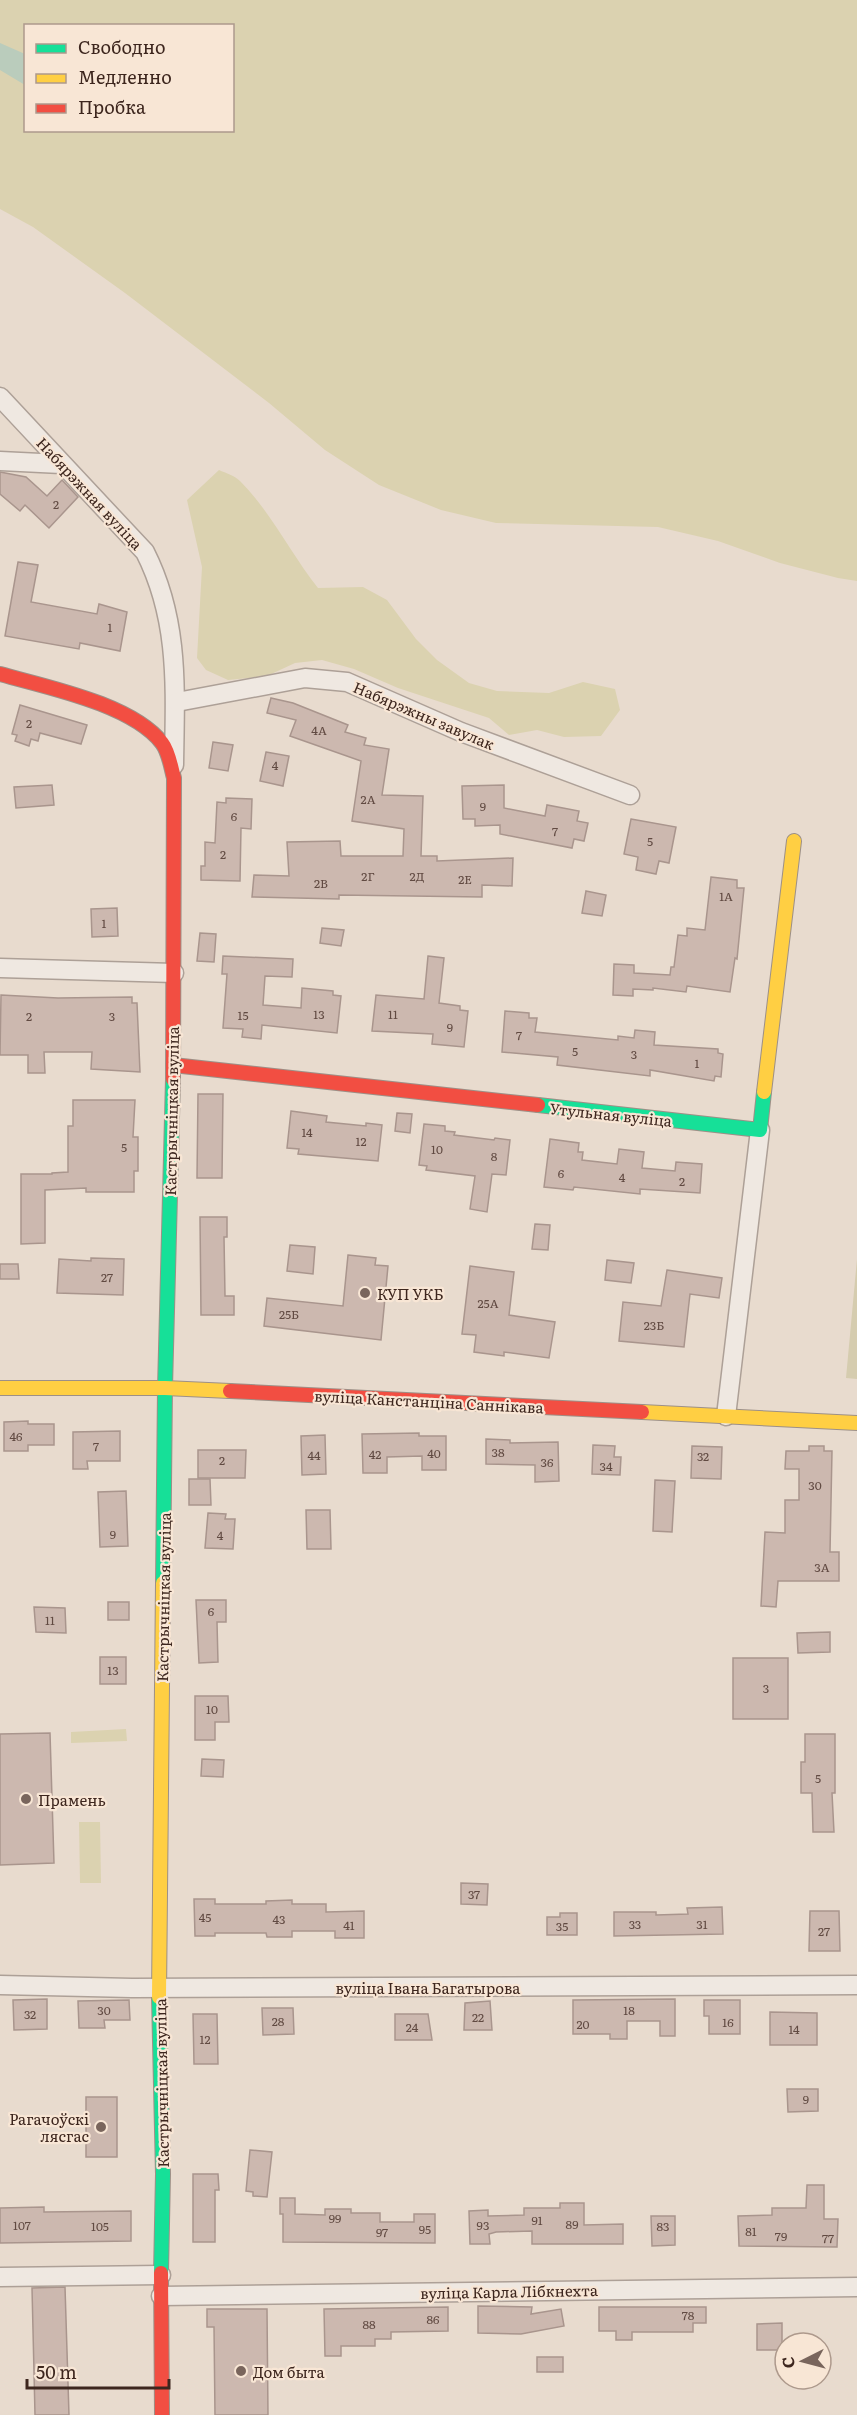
<svg xmlns="http://www.w3.org/2000/svg" width="857" height="2415" viewBox="0 0 857 2415" font-family="Literata,serif">
<style>
.green{fill:#dbd2b0;fill-rule:evenodd}
.cemetery{fill:#d5ccaf}
.water{fill:#baccbc}
.building{fill:#ccb8af;stroke:#a9958d;stroke-width:1.5}
.lines{fill:none;stroke-linecap:round;stroke-linejoin:round}
.street-casing{stroke:#ada097;stroke-width:21}
.fast-casing{stroke:#9d9087;stroke-width:16}
.slow-casing{stroke:#9d9087;stroke-width:16}
.jam-casing{stroke:#9d9087;stroke-width:16}
.street{stroke:#efe8e1;stroke-width:18}
.fast{stroke:#16e098;stroke-width:14}
.slow{stroke:#ffcf43;stroke-width:14}
.jam{stroke:#f24e42;stroke-width:14}
.poi-dot{fill:#79655c;stroke:#f8e6d5;stroke-width:2}
.labels{text-anchor:middle;dominant-baseline:central;stroke-width:4.5;stroke-linejoin:round;paint-order:stroke}
.number-label{font-size:12px;fill:#614a42}
.street-label{font-size:15px;fill:#3d261e;stroke:#f8e6d5}
.poi-label{font-size:15px;fill:#3d261e;stroke:#f8e6d5;text-anchor:start}
</style>
<rect width="100%" height="100%" fill="#e8dbce"/>
<!-- green -->
<g class="green">
<path d="M0,0H857V581L838,578L780,563L718,541L658,527L496,523L441,510L379,485L325,450L269,403L125,293L33,227L0,209ZM26,26H232V130H26Z"/>
<path d="M219,470C226,473 235,476 240,481C271,512 291,554 318,588L363,587L387,600L416,639L437,660L469,683L497,691L549,693L583,682L615,689L620,710L601,736L564,737L537,730L509,735L489,718L398,688L354,669L322,660L295,663L267,676L228,680L206,670L197,658L202,567L187,500Z"/>
<polygon points="126,1729 127,1741 71,1743 71,1732"/>
<polygon points="79,1822 100,1822 101,1883 80,1883"/>
</g>
<!-- cemetery -->
<polygon class="cemetery" points="857,1259 857,1379 846,1378"/>
<!-- water -->
<polygon class="water" points="0,43 25,54 25,85 0,70"/>
<!-- building -->
<g class="building">
<polygon points="0,472 26,477 47,496 62,480 78,497 49,528 25,505 20,511 0,494"/>
<polygon points="18,562 38,565 31,602 97,614 99,604 127,612 120,651 80,643 79,649 5,636"/>
<polygon points="271,698 293,703 348,725 345,732 366,738 364,745 389,749 382,795 423,796 421,856 437,856 437,861 513,858 512,886 482,885 482,897 339,895 339,899 252,897 254,875 289,876 287,842 340,841 341,856 403,856 404,829 352,821 361,761 290,736 296,720 267,713"/>
<polygon points="20,705 87,725 81,744 40,733 38,741 31,739 29,746 15,741 17,735 12,734"/>
<polygon points="213,742 233,745 228,771 209,768"/>
<polygon points="266,752 289,756 283,786 260,781"/>
<polygon points="52,785 54,805 16,808 14,787"/>
<polygon points="504,785 504,808 545,816 547,805 579,811 577,821 588,823 584,841 574,839 572,848 500,834 500,825 475,826 475,819 463,819 462,786"/>
<polygon points="226,798 252,799 251,829 241,828 240,881 201,880 201,866 205,866 205,842 215,843 217,802 226,803"/>
<polygon points="631,819 676,827 669,863 659,861 656,874 636,870 638,857 624,854"/>
<polygon points="711,877 737,880 737,888 744,888 737,959 735,958 730,992 687,986 686,992 653,988 653,990 633,989 633,996 613,995 614,964 634,965 634,973 670,975 671,967 674,967 678,935 687,936 687,928 705,930"/>
<polygon points="586,891 606,895 602,916 582,913"/>
<polygon points="117,908 118,936 92,937 91,909"/>
<polygon points="322,928 344,930 341,946 320,943"/>
<polygon points="200,933 216,934 214,962 197,961"/>
<polygon points="223,956 293,959 292,977 265,976 263,1005 301,1008 302,988 333,991 333,995 341,996 337,1033 262,1025 261,1039 242,1037 243,1029 223,1028 227,974 222,974"/>
<polygon points="428,956 444,958 439,1003 460,1006 460,1010 468,1011 464,1047 432,1044 433,1034 372,1031 376,995 424,999"/>
<polygon points="1,995 58,998 132,997 132,1003 137,1003 140,1072 91,1069 92,1052 44,1052 45,1073 28,1073 28,1055 0,1055"/>
<polygon points="505,1011 529,1013 529,1018 537,1018 535,1032 618,1040 618,1036 634,1038 635,1030 655,1032 654,1045 718,1049 718,1053 723,1054 721,1077 715,1076 714,1081 650,1070 650,1076 557,1065 558,1057 502,1052"/>
<polygon points="198,1094 223,1094 222,1178 197,1178"/>
<polygon points="73,1100 135,1100 133,1137 138,1137 138,1171 134,1171 134,1192 86,1192 86,1188 45,1190 45,1243 21,1244 21,1174 52,1174 52,1173 68,1172 68,1126 73,1126"/>
<polygon points="291,1111 327,1116 326,1122 366,1126 366,1123 382,1125 378,1161 298,1154 299,1149 287,1148"/>
<polygon points="397,1113 412,1114 410,1133 395,1131"/>
<polygon points="424,1124 445,1126 445,1131 455,1132 454,1135 494,1140 495,1138 510,1140 506,1175 492,1174 487,1212 470,1209 475,1176 426,1170 427,1166 419,1165"/>
<polygon points="550,1139 579,1143 578,1152 583,1152 582,1160 617,1164 619,1149 644,1152 642,1168 675,1171 676,1162 702,1164 700,1193 640,1189 640,1194 574,1187 573,1190 544,1187"/>
<polygon points="200,1217 227,1217 227,1237 224,1237 225,1296 234,1296 234,1315 201,1315"/>
<polygon points="535,1224 550,1225 548,1250 532,1249"/>
<polygon points="290,1245 315,1247 313,1274 287,1271"/>
<polygon points="348,1255 376,1258 375,1265 388,1266 381,1340 264,1326 267,1298 343,1306"/>
<polygon points="91,1258 124,1259 123,1295 57,1293 59,1259 91,1261"/>
<polygon points="607,1260 634,1263 631,1283 605,1280"/>
<polygon points="0,1264 18,1264 19,1279 0,1279"/>
<polygon points="470,1266 514,1272 509,1315 555,1322 549,1358 504,1352 504,1356 474,1352 476,1335 462,1334"/>
<polygon points="667,1270 722,1278 719,1298 690,1294 684,1347 619,1341 623,1302 661,1306"/>
<polygon points="28,1421 28,1424 54,1424 54,1445 28,1445 28,1451 4,1451 4,1422"/>
<polygon points="120,1431 120,1461 87,1461 88,1469 73,1469 73,1432"/>
<polygon points="419,1433 419,1436 446,1436 446,1470 422,1470 422,1456 387,1457 387,1473 363,1473 362,1434"/>
<polygon points="325,1435 326,1474 302,1475 301,1436"/>
<polygon points="486,1439 510,1440 510,1443 558,1442 559,1481 535,1482 535,1465 486,1464"/>
<polygon points="593,1445 615,1446 614,1457 621,1457 620,1475 592,1474"/>
<polygon points="692,1446 722,1447 721,1479 691,1478"/>
<polygon points="809,1446 824,1446 824,1451 832,1451 830,1552 839,1552 839,1581 778,1581 776,1607 761,1606 765,1532 785,1533 785,1500 799,1500 799,1469 785,1469 786,1451 809,1451"/>
<polygon points="198,1450 246,1450 245,1478 198,1478"/>
<polygon points="189,1479 210,1479 211,1505 189,1505"/>
<polygon points="655,1480 675,1481 672,1532 653,1531"/>
<polygon points="126,1491 128,1546 100,1547 98,1492"/>
<polygon points="306,1510 330,1510 331,1549 307,1549"/>
<polygon points="208,1513 226,1514 225,1519 235,1519 233,1549 205,1548"/>
<polygon points="196,1600 226,1600 226,1622 217,1622 218,1662 199,1663"/>
<rect x="108" y="1602" width="21" height="18"/>
<polygon points="34,1607 65,1608 66,1633 36,1632"/>
<polygon points="830,1632 830,1652 798,1653 797,1633"/>
<rect x="100" y="1657" width="26" height="27"/>
<rect x="733" y="1658" width="55" height="61"/>
<polygon points="195,1696 228,1696 229,1722 215,1722 215,1740 195,1740"/>
<polygon points="50,1733 54,1863 0,1865 0,1734"/>
<polygon points="805,1734 835,1734 835,1793 832,1793 834,1832 813,1832 812,1793 801,1793 801,1762 805,1762"/>
<polygon points="202,1759 224,1760 223,1777 201,1776"/>
<polygon points="461,1883 488,1884 487,1905 461,1904"/>
<polygon points="194,1899 215,1899 215,1904 266,1904 266,1901 292,1900 292,1904 326,1904 326,1912 364,1911 364,1938 335,1938 335,1931 292,1931 292,1937 267,1937 266,1933 215,1933 215,1936 195,1936"/>
<polygon points="722,1907 723,1934 614,1936 614,1912 656,1912 656,1915 688,1914 687,1908"/>
<polygon points="810,1911 839,1911 840,1951 809,1951"/>
<polygon points="560,1913 577,1913 577,1935 547,1935 547,1917 560,1917"/>
<polygon points="47,1999 47,2029 14,2030 13,2000"/>
<polygon points="675,1999 675,2036 660,2036 660,2021 627,2021 627,2039 610,2039 610,2034 573,2034 573,2000"/>
<polygon points="129,2000 130,2020 104,2020 105,2028 79,2028 78,2001"/>
<polygon points="704,2000 740,2000 740,2034 709,2034 709,2016 704,2016"/>
<polygon points="490,2001 492,2030 464,2030 465,2003"/>
<polygon points="262,2008 293,2008 294,2034 263,2035"/>
<polygon points="770,2012 817,2013 817,2045 770,2045"/>
<polygon points="193,2014 217,2014 218,2064 194,2064"/>
<polygon points="395,2014 428,2014 432,2040 395,2040"/>
<polygon points="787,2089 818,2089 818,2111 788,2112"/>
<rect x="86" y="2097" width="31" height="60"/>
<polygon points="250,2150 272,2152 267,2197 253,2196 253,2192 246,2191"/>
<polygon points="193,2174 218,2174 219,2190 215,2190 215,2242 193,2242"/>
<polygon points="807,2185 824,2185 824,2219 838,2219 837,2247 739,2246 738,2216 772,2215 772,2208 806,2208"/>
<polygon points="280,2198 295,2198 295,2214 325,2215 325,2209 351,2209 351,2213 380,2213 380,2222 414,2222 414,2214 435,2214 435,2243 283,2242 283,2214 280,2214"/>
<polygon points="560,2203 584,2203 584,2225 623,2224 623,2244 532,2244 532,2231 496,2232 489,2234 490,2244 470,2244 469,2211 488,2210 488,2216 524,2215 524,2208 560,2208"/>
<polygon points="44,2207 44,2212 131,2211 131,2241 0,2243 0,2208"/>
<polygon points="651,2216 675,2216 675,2245 652,2246"/>
<polygon points="65,2287 69,2415 35,2415 32,2288"/>
<polygon points="478,2306 532,2307 531,2314 561,2309 564,2326 521,2334 478,2333"/>
<polygon points="448,2307 448,2331 391,2332 391,2339 375,2339 375,2346 341,2346 341,2356 325,2356 324,2309"/>
<polygon points="599,2307 706,2307 706,2323 693,2323 693,2332 632,2332 632,2340 616,2340 616,2331 599,2331"/>
<polygon points="207,2309 267,2309 268,2415 215,2415 214,2327 207,2327"/>
<polygon points="782,2323 782,2350 757,2350 757,2324"/>
<rect x="537" y="2357" width="26" height="15"/>
</g>
<g class="lines">
<defs>
<g id="street">
<path d="M0,397L145,552C180,621 175,690 174,765"/>
<polyline points="0,461 61,464"/>
<polyline points="177,702 305,678 347,682 461,732 630,795"/>
<polyline points="0,968 174,973"/>
<polyline points="726,1416 760,1130"/>
<polyline points="0,1985 132,1988 857,1985"/>
<polyline points="0,2277 161,2275"/>
<polyline points="161,2296 857,2287"/>
</g>
<g id="fast">
<polyline points="538,1105 760,1130 764,1092"/>
<polyline points="163,1583 165,1388 173,1079"/>
<polyline points="159,1997 163,2174 161,2273"/>
</g>
<g id="slow">
<polyline points="764,1092 794,841"/>
<polyline points="0,1388 165,1388 230,1391"/>
<polyline points="642,1412 857,1423"/>
<polyline points="159,1997 163,1583"/>
</g>
<g id="jam">
<path d="M0,674C46,687 132,704 162,743C169,752 171,767 174,778L173,1079"/>
<polyline points="173,1065 538,1105"/>
<polyline points="230,1391 642,1412"/>
<polyline points="161,2273 162,2415"/>
</g>
</defs>
<!-- street casing -->
<use href="#street" class="street-casing"/>
<!-- fast casing -->
<use href="#fast" class="fast-casing"/>
<!-- slow casing -->
<use href="#slow" class="slow-casing"/>
<!-- jam casing -->
<use href="#jam" class="jam-casing"/>
<!-- street -->
<use href="#street" class="street"/>
<!-- fast -->
<use href="#fast" class="fast"/>
<!-- slow -->
<use href="#slow" class="slow"/>
<!-- jam -->
<use href="#jam" class="jam"/>
</g>
<!-- markers -->
<g class="poi-dot">
<circle cx="365" cy="1293" r="6"/>
<circle cx="26" cy="1799" r="6"/>
<circle cx="101" cy="2127" r="6"/>
<circle cx="241" cy="2371" r="6"/>
</g>
<g class="labels">
<!-- number labels -->
<g class="number-label">
<text x="56" y="504">2</text>
<text x="110" y="627">1</text>
<text x="29" y="723">2</text>
<text x="319" y="730">4А</text>
<text x="275" y="765">4</text>
<text x="368" y="799">2А</text>
<text x="483" y="806">9</text>
<text x="234" y="816">6</text>
<text x="555" y="831">7</text>
<text x="650" y="841">5</text>
<text x="223" y="854">2</text>
<text x="368" y="876">2Г</text>
<text x="417" y="876">2Д</text>
<text x="465" y="879">2Е</text>
<text x="321" y="883">2В</text>
<text x="726" y="896">1А</text>
<text x="104" y="923">1</text>
<text x="319" y="1014">13</text>
<text x="393" y="1014">11</text>
<text x="243" y="1015">15</text>
<text x="29" y="1016">2</text>
<text x="112" y="1016">3</text>
<text x="450" y="1027">9</text>
<text x="519" y="1035">7</text>
<text x="575" y="1051">5</text>
<text x="634" y="1054">3</text>
<text x="697" y="1063">1</text>
<text x="307" y="1132">14</text>
<text x="361" y="1141">12</text>
<text x="124" y="1147">5</text>
<text x="437" y="1149">10</text>
<text x="494" y="1156">8</text>
<text x="561" y="1173">6</text>
<text x="622" y="1177">4</text>
<text x="682" y="1181">2</text>
<text x="107" y="1277">27</text>
<text x="488" y="1303">25А</text>
<text x="289" y="1314">25Б</text>
<text x="654" y="1325">23Б</text>
<text x="16" y="1436">46</text>
<text x="96" y="1446">7</text>
<text x="498" y="1452">38</text>
<text x="434" y="1453">40</text>
<text x="375" y="1454">42</text>
<text x="314" y="1455">44</text>
<text x="703" y="1456">32</text>
<text x="222" y="1460">2</text>
<text x="547" y="1462">36</text>
<text x="606" y="1466">34</text>
<text x="815" y="1485">30</text>
<text x="113" y="1534">9</text>
<text x="220" y="1535">4</text>
<text x="822" y="1567">3А</text>
<text x="211" y="1611">6</text>
<text x="50" y="1620">11</text>
<text x="113" y="1670">13</text>
<text x="766" y="1688">3</text>
<text x="212" y="1709">10</text>
<text x="818" y="1778">5</text>
<text x="474" y="1894">37</text>
<text x="205" y="1917">45</text>
<text x="279" y="1919">43</text>
<text x="635" y="1924">33</text>
<text x="702" y="1924">31</text>
<text x="349" y="1925">41</text>
<text x="562" y="1926">35</text>
<text x="824" y="1931">27</text>
<text x="104" y="2010">30</text>
<text x="629" y="2010">18</text>
<text x="30" y="2014">32</text>
<text x="478" y="2017">22</text>
<text x="278" y="2021">28</text>
<text x="728" y="2022">16</text>
<text x="583" y="2024">20</text>
<text x="412" y="2027">24</text>
<text x="794" y="2029">14</text>
<text x="205" y="2039">12</text>
<text x="806" y="2099">9</text>
<text x="335" y="2218">99</text>
<text x="537" y="2220">91</text>
<text x="572" y="2224">89</text>
<text x="22" y="2225">107</text>
<text x="483" y="2225">93</text>
<text x="100" y="2226">105</text>
<text x="663" y="2226">83</text>
<text x="425" y="2229">95</text>
<text x="751" y="2231">81</text>
<text x="382" y="2232">97</text>
<text x="781" y="2236">79</text>
<text x="828" y="2238">77</text>
<text x="688" y="2315">78</text>
<text x="433" y="2319">86</text>
<text x="369" y="2324">88</text>
</g>
<!-- street labels -->
<g class="street-label">
<text transform="translate(90 493) rotate(47)">Набярэжная вуліца</text>
<text transform="translate(424 715) rotate(23)">Набярэжны завулак</text>
<text transform="translate(171 1111) rotate(-89)">Кастрычніцкая вуліца</text>
<text transform="translate(611 1114) rotate(6)">Утульная вуліца</text>
<text transform="translate(429 1401) rotate(3)">вуліца Канстанціна Саннікава</text>
<text transform="translate(163 1597) rotate(-89)">Кастрычніцкая вуліца</text>
<text x="428" y="1987">вуліца Івана Багатырова</text>
<text transform="translate(161 2083) rotate(-91)">Кастрычніцкая вуліца</text>
<text transform="translate(509 2291) rotate(-1)">вуліца Карла Лібкнехта</text>
</g>
<!-- poi labels -->
<g class="poi-label">
<text x="377" y="1293">КУП УКБ</text>
<text x="38" y="1799">Прамень</text>
<text x="89" y="2118" text-anchor="end">Рагачоўскі<tspan x="89" dy="17">лясгас</tspan></text>
<text x="253" y="2371">Дом быта</text>
</g>
</g>
<!-- legend -->
<rect x="24" y="24" width="210" height="108" fill="#f8e6d5" stroke="#ad998c" stroke-width="1.5"/>
<rect x="36" y="44" width="30" height="9" fill="#16e098" stroke="#ad998c" stroke-width="1.5"/>
<text x="78" y="54" font-size="18" fill="#3d261e">Свободно</text>
<rect x="36" y="74" width="30" height="9" fill="#ffcf43" stroke="#ad998c" stroke-width="1.5"/>
<text x="78" y="84" font-size="18" fill="#3d261e">Медленно</text>
<rect x="36" y="104" width="30" height="9" fill="#f24e42" stroke="#ad998c" stroke-width="1.5"/>
<text x="78" y="114" font-size="18" fill="#3d261e">Пробка</text>
<!-- north arrow -->
<g transform="translate(803 2361) rotate(264)"><circle r="28" fill="#f8e6d5" stroke="#ad998c" stroke-width="1.5"/>
<path d="M0-4.5L10 22L0 15L-10 22Z" fill="#79655c"/>
<text y="-9" font-size="16" font-weight="bold" text-anchor="middle" fill="#3d261e">С</text>
</g>
<!-- scale -->
<path d="M27 2379v9h142v-9" fill="none" stroke="#3d261e" stroke-width="3"/>
<text x="36" y="2379" font-size="18" fill="#3d261e" stroke="#f8e6d5" stroke-width="4.5" paint-order="stroke">50 m</text>
</svg>
